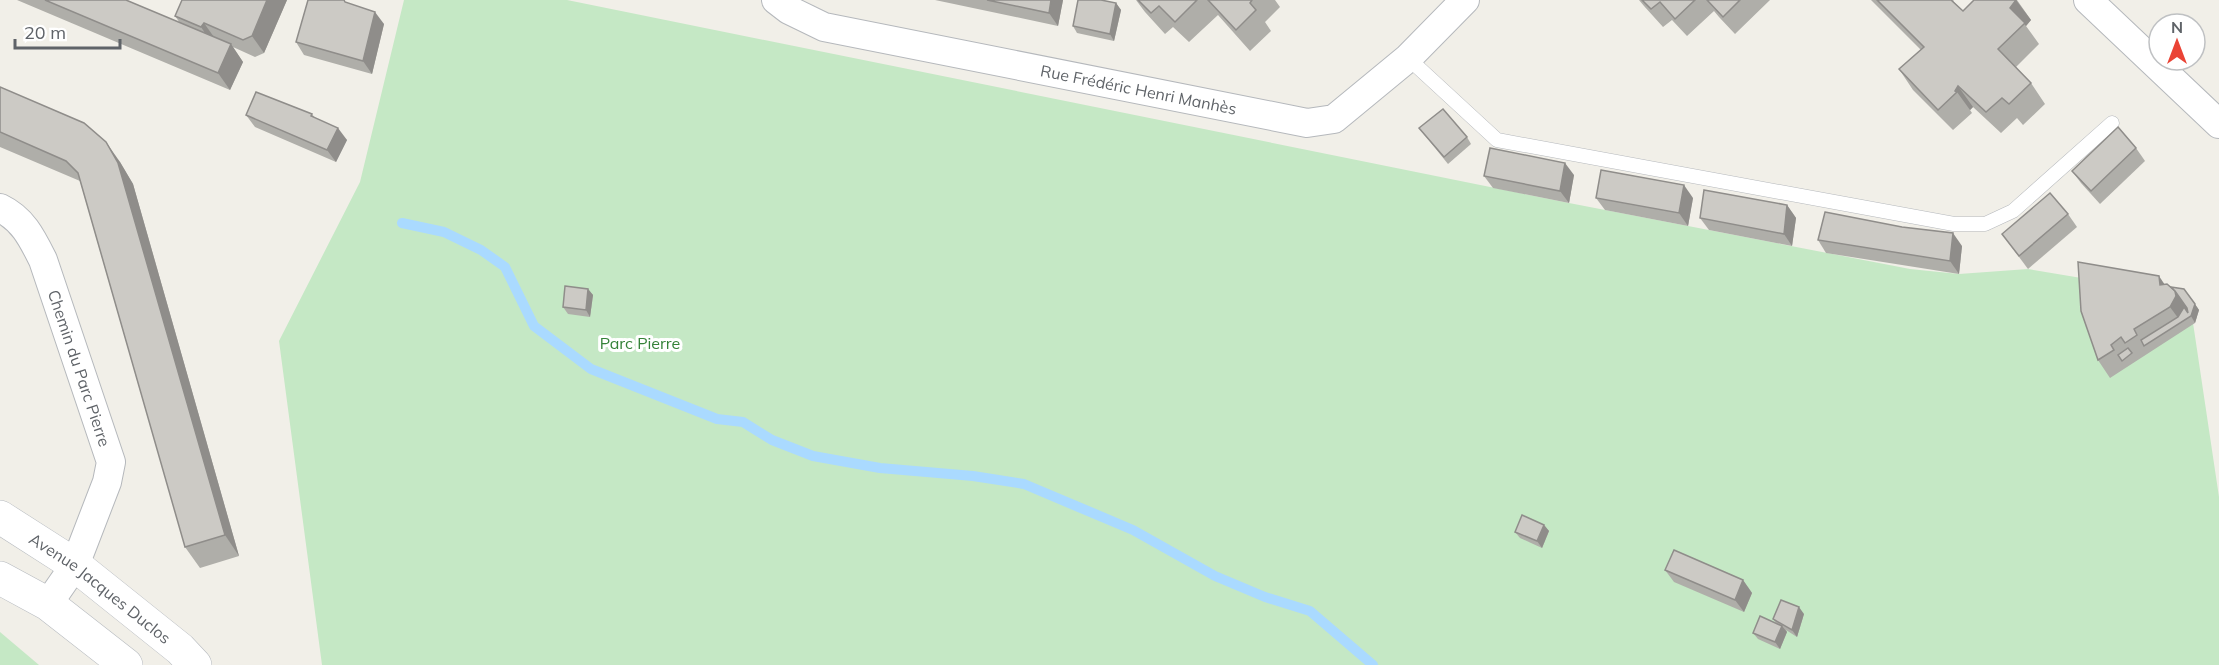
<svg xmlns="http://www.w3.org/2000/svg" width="2219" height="665" viewBox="0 0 2219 665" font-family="Mulish,sans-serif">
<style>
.green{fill:#c5e8c5}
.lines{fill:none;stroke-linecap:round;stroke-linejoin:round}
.stream{stroke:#aadaff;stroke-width:10}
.service-casing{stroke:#b5b8bc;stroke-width:15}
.minor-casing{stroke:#b5b8bc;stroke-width:30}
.secondary-casing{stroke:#b6babf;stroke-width:34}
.service{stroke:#fff;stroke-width:14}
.minor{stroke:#fff;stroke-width:28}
.secondary{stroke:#fff;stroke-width:33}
.wall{fill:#afaea9}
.shaded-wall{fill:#8f8d8a}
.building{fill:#cccac5;stroke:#8f8d8a;stroke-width:1.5}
.labels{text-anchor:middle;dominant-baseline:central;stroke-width:6;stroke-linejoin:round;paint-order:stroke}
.street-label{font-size:16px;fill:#5f6368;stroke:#fff}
.park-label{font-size:16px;fill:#348238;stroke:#fff}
</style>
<rect width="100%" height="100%" fill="#f1efe8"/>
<!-- green -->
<g class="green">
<polygon points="404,0 567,0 1569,203 1910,269 1959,274 2028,269 2189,296 2219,497 2219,665 322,665 279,341 360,182"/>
<polygon points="0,632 39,665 0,665"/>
</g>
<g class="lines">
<!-- stream -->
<polyline class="stream" points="402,223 444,232 481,250 505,267 534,326 591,369 717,419 743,422 772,440 813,456 880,468 973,476 1024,484 1133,530 1215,576 1265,597 1310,611 1373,665"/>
<defs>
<polyline id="service" points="1408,58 1497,140 1954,224 1985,224 2013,211 2112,123"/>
<g id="minor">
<path id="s1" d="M776,0L789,10L824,27L1307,123L1334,119L1408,58L1465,0"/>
<polyline points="2088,0 2219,124"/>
<path id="s2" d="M0,208C23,219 32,238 43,260L111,462L107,482L75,565L48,604"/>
</g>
<g id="secondary">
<path id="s3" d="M0,517L75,565L180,649L195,665"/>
<polyline points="0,578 48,604 126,665"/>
</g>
</defs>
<!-- service casing -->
<use href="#service" class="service-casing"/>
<!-- minor casing -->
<use href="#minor" class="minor-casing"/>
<!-- secondary casing -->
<use href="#secondary" class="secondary-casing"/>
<!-- service -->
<use href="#service" class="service"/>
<!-- minor -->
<use href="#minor" class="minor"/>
<!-- secondary -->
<use href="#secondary" class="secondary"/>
</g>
<!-- wall -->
<g class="wall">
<polygon points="17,0 126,0 180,23 175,16 287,0 264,53 255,57 233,47 243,62 230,90"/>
<polygon points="344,0 346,3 384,24 372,74 304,55 296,42"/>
<polygon points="935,0 1063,0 1058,26"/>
<polygon points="1136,0 1275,0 1280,7 1265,22 1271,31 1250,51 1218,15 1189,42 1173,27 1165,34 1145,12"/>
<polygon points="1639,0 1770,0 1735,34 1719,17 1714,11 1687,36 1672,20 1663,27 1644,6"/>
<polygon points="1871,0 1954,0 1953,1 1963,11 1974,0 2017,0 2031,20 2026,26 2039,44 2016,67 2031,83 2045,104 2023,125 2017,118 2001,133 1973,107 1970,110 1972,113 1953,130 1913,90 1899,69 1921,50"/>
<polygon points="1116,3 1121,10 1114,41 1077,33 1073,26"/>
<polygon points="0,87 120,162 133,184 239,556 200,568 185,547 80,181 0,147"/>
<polygon points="312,114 315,118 347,140 336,162 255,127 246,115"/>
<polygon points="1419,128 1467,137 1471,144 1448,164"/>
<polygon points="2136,148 2145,161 2100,204 2081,183 2072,171"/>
<polygon points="1574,175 1569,203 1493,188 1484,176"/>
<polygon points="1596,198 1693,198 1688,226 1605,210"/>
<polygon points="1787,205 1796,218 1792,246 1709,230 1700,218"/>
<polygon points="2068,214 2077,227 2028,269 2002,234"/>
<polygon points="1818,240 1962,246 1959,274 1826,253"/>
<polygon points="2165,284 2171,287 2184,289 2199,310 2195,323 2110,378 2098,360 2081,311"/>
<polygon points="588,289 593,295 590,317 568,314 563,307"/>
<polygon points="1544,525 1549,531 1542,548 1520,538 1515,532"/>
<polygon points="1665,570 1743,580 1752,593 1744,612 1674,582"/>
<polygon points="1804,614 1797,637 1786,630 1787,632 1780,649 1758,639 1753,633 1776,623 1773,619"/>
</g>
<!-- shaded-wall -->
<g class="shaded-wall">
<polygon points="267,0 287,0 264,53 252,36"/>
<polygon points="1051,0 1063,0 1058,26 1049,13"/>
<polygon points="2016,0 2031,20 2026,26 2010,8"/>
<polygon points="1116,3 1121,10 1114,41 1110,34"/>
<polygon points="375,12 384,24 372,74 363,61"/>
<polygon points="204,23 216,40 213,45 201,27"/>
<polygon points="231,44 243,62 230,90 218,73"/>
<polygon points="1958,86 1973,107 1970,110 1957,92 1955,91"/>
<polygon points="338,128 347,140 336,162 327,150"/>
<polygon points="106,142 120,162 133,184 239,556 225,535"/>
<polygon points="1565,163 1574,175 1569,203 1560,191"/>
<polygon points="1684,185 1693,198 1688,226 1679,213"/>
<polygon points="1787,205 1796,218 1792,246 1784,234"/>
<polygon points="1953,233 1962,246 1959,274 1950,261"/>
<polygon points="2159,276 2171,294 2160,285"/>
<polygon points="588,289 593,295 590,317 586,310"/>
<polygon points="2175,291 2187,308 2188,313 2181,322 2170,307"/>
<polygon points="2195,304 2199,310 2195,323 2191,316"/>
<polygon points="1544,525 1549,531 1542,548 1537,541"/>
<polygon points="1743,580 1752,593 1744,612 1735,600"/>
<polygon points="1799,607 1804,614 1797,637 1792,630"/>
<polygon points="1782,626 1787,632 1780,649 1775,642"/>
</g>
<!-- building -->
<g class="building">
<polygon points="45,0 126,0 231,44 218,73"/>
<polygon points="182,0 267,0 252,36 243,40 204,23 201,27 175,16"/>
<polygon points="308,0 344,0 345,2 375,12 363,61 296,42"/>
<polygon points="987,0 1051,0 1049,13"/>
<polygon points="1078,0 1101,0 1116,3 1110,34 1073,26"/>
<polygon points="1138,0 1197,0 1175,22 1159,6 1151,13"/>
<polygon points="1208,0 1252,0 1250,3 1256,10 1236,30"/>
<polygon points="1642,0 1695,0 1675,19 1660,2 1651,9"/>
<polygon points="1707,0 1740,0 1723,17"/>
<polygon points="1877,0 1951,0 1963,11 1974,0 2016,0 2010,8 2025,23 1998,49 2031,83 2009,104 2002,98 1986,112 1958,86 1955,91 1957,92 1938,110 1899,69 1924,47"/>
<polygon points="0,87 84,123 106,142 118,163 225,535 185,547 78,173 66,161 0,132"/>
<polygon points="256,92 312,114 311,116 338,128 327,150 246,115"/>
<polygon points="1443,109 1467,137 1444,157 1419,128"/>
<polygon points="2118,127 2136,148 2091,191 2072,171"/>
<polygon points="1490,148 1565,163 1560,191 1484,176"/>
<polygon points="1601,170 1684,185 1679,213 1596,198"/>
<polygon points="1704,190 1787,205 1784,234 1700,218"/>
<polygon points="2050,193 2068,214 2019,256 2002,234"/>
<polygon points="1825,212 1902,227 1953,233 1950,261 1818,240"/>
<polygon points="2078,262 2159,276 2160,285 2167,284 2175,291 2176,296 2170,307 2134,329 2137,335 2125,343 2121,337 2111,345 2114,350 2098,360 2081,311"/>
<polygon points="565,286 588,289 586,310 563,307"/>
<polygon points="2171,287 2184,289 2195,304 2191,316 2144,346 2141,340 2178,317 2184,307 2188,313 2187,308 2175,291"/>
<polygon points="2128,348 2132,353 2122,361 2118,355"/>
<polygon points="1522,515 1544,525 1537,541 1515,532"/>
<polygon points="1674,550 1743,580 1735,600 1665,570"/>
<polygon points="1781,600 1799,607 1792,630 1773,619"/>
<polygon points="1760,616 1782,626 1775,642 1753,633"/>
</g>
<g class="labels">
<!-- street labels -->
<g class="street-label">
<text stroke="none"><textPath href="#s1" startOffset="376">Rue Frédéric Henri Manhès</textPath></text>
<text stroke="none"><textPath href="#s2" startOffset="183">Chemin du Parc Pierre</textPath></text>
<text stroke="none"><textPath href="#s3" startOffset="123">Avenue Jacques Duclos</textPath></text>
</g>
<!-- park labels -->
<g class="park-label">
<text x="640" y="343">Parc Pierre</text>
</g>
</g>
<!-- north arrow -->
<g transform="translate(2177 42)"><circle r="28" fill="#ffffff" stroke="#bfc1c3" stroke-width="1.5"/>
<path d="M0-4.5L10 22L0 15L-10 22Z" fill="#ea4335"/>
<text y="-9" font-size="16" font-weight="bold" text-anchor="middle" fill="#5f6368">N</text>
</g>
<!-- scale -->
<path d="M15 39v9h105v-9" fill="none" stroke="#5f6368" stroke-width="3"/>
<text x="24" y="39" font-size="18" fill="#5f6368" stroke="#ffffff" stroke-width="4.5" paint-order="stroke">20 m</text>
</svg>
